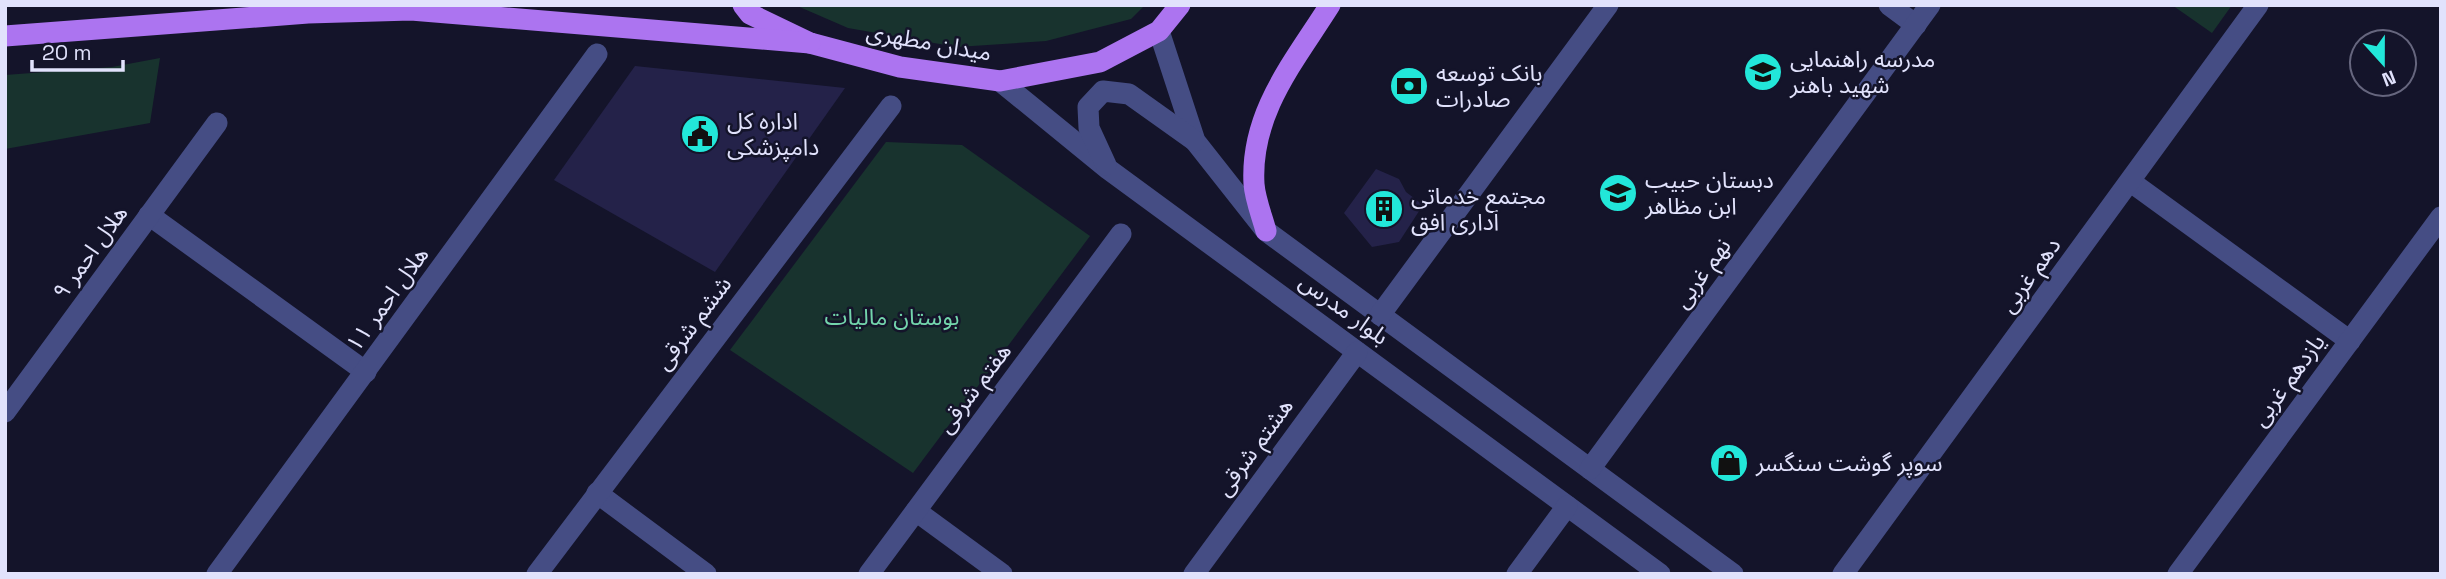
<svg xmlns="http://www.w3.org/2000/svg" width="2446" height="579" viewBox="0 0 2446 579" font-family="'Space Grotesk','Noto Sans Arabic',sans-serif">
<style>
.green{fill:#18332e}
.building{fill:#242249}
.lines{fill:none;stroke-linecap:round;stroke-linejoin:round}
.minor{stroke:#454d84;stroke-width:21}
.major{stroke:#ac74f0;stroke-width:21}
.labels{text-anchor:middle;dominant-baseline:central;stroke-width:5;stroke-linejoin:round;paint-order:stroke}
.street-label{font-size:23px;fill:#e1e2fc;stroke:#14142a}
.poi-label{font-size:23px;fill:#e1e2fc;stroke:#14142a;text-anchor:start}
.park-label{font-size:23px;fill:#73d5ac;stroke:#14142a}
</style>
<rect width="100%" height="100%" fill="#14142a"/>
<!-- green -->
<g class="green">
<polygon points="795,5 1145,5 1131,19 1046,41 957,47 848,28"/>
<polygon points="2172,5 2232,5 2212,33"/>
<polygon points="160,58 150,123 5,149 5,75 112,67"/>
<polygon points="886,142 962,145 1090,236 913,473 730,350"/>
</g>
<!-- building -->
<g class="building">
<polygon points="635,66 845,88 715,272 554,180"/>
<polygon points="1376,169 1399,179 1406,192 1423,205 1399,242 1372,247 1344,213"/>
</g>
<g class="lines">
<!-- minor -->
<g class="minor">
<polyline points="1889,5 1916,25"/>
<polyline points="1159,31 1195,141 1266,231 1733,574"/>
<polyline points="1000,81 1108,169 1660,574"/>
<polyline points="1106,165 1089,128 1088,107 1103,91 1129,94 1195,141"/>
<polyline points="2131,182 2350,341"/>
<polyline points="149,215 366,372"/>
<polyline points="1380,315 1608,5"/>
<polyline points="5,412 217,123"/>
<polyline points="1590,469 1930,5"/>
<polyline points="597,493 706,574"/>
<polyline points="916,511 1002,574"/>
<polyline points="217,574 597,54"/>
<polyline points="537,574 891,106"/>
<polyline points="869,574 1121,234"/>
<polyline points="1194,574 1357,352"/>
<polyline points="1517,574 1567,506"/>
<polyline points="1843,574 2258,5"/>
<polyline points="2178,574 2441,217"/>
</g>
<!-- major -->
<g class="major">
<polyline points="743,5 750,14 810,43 900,67 1000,81 1100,62 1159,31 1180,5"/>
<polyline points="5,36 308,13 411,10 810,43"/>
<path d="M1266,231C1262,216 1255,199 1254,184C1250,113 1294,62 1330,5"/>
</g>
</g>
<!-- icons -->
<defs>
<symbol id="school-disc" viewBox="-11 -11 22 22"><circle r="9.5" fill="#22e7d9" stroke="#14142a"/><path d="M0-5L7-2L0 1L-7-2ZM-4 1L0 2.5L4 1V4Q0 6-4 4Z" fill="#111"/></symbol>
<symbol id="bank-disc" viewBox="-11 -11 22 22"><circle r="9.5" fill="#22e7d9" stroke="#14142a"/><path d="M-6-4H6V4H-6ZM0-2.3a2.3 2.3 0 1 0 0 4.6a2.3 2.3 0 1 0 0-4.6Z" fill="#111"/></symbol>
<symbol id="civic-disc" viewBox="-11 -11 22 22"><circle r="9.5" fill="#22e7d9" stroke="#14142a"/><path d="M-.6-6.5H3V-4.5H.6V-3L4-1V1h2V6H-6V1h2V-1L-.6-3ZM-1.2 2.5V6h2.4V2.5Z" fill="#111"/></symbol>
<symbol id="building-disc" viewBox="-11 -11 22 22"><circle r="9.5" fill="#22e7d9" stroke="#14142a"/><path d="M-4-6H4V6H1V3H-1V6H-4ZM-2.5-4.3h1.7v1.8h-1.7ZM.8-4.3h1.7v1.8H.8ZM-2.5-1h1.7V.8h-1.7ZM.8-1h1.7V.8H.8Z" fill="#111"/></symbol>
<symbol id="shop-disc" viewBox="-11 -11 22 22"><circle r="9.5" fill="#22e7d9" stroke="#14142a"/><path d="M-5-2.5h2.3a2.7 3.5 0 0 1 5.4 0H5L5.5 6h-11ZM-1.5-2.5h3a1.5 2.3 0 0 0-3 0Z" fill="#111"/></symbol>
</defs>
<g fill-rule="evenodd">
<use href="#school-disc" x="1741" y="50" width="44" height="44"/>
<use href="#bank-disc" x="1387" y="64" width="44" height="44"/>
<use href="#civic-disc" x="678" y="112" width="44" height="44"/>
<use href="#school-disc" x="1596" y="171" width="44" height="44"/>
<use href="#building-disc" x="1362" y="187" width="44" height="44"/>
<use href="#shop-disc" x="1707" y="441" width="44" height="44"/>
</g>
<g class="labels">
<!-- street labels -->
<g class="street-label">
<text transform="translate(929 42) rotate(10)">میدان مطهری</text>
<text transform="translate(90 252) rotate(-54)">هلال احمر ۹</text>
<text transform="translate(1702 273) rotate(-54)">نهم غربی</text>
<text transform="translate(2030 275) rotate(-54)">دهم غربی</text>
<text transform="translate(387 299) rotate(-54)">هلال احمر ۱۱</text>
<text transform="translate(1344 309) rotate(36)">بلوار مدرس</text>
<text transform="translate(693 323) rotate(-53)">ششم شرقی</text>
<text transform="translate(2288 380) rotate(-54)">یازدهم غربی</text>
<text transform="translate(974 388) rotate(-53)">هفتم شرقی</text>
<text transform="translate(1254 447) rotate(-54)">هشتم شرقی</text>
</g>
<!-- poi labels -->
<g class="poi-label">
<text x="1790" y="59">مدرسه راهنمایی<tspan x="1790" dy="26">شهید باهنر</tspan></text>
<text x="1436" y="73">بانک توسعه<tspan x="1436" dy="26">صادرات</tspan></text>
<text x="727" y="121">اداره کل<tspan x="727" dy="26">دامپزشکی</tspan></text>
<text x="1645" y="180">دبستان حبیب<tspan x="1645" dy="26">ابن مظاهر</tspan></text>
<text x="1411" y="196">مجتمع خدماتی<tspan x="1411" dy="26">اداری افق</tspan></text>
<text x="1756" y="463">سوپر گوشت سنگسر</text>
</g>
<!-- park labels -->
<g class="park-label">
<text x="892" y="317">بوستان مالیات</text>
</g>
</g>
<!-- border -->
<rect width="2446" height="579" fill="none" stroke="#e1e2fc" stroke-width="14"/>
<!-- north arrow -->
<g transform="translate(2383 63) rotate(159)"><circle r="33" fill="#14142a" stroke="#66667e" stroke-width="2"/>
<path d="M0-5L12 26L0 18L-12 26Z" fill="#22e7d9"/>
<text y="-10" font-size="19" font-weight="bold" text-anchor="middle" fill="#e1e2fc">N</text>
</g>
<!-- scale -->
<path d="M32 60v10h91v-10" fill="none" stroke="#e1e2fc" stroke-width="3.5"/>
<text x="42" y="60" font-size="21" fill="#e1e2fc" stroke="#14142a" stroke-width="5" paint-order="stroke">20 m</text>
</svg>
